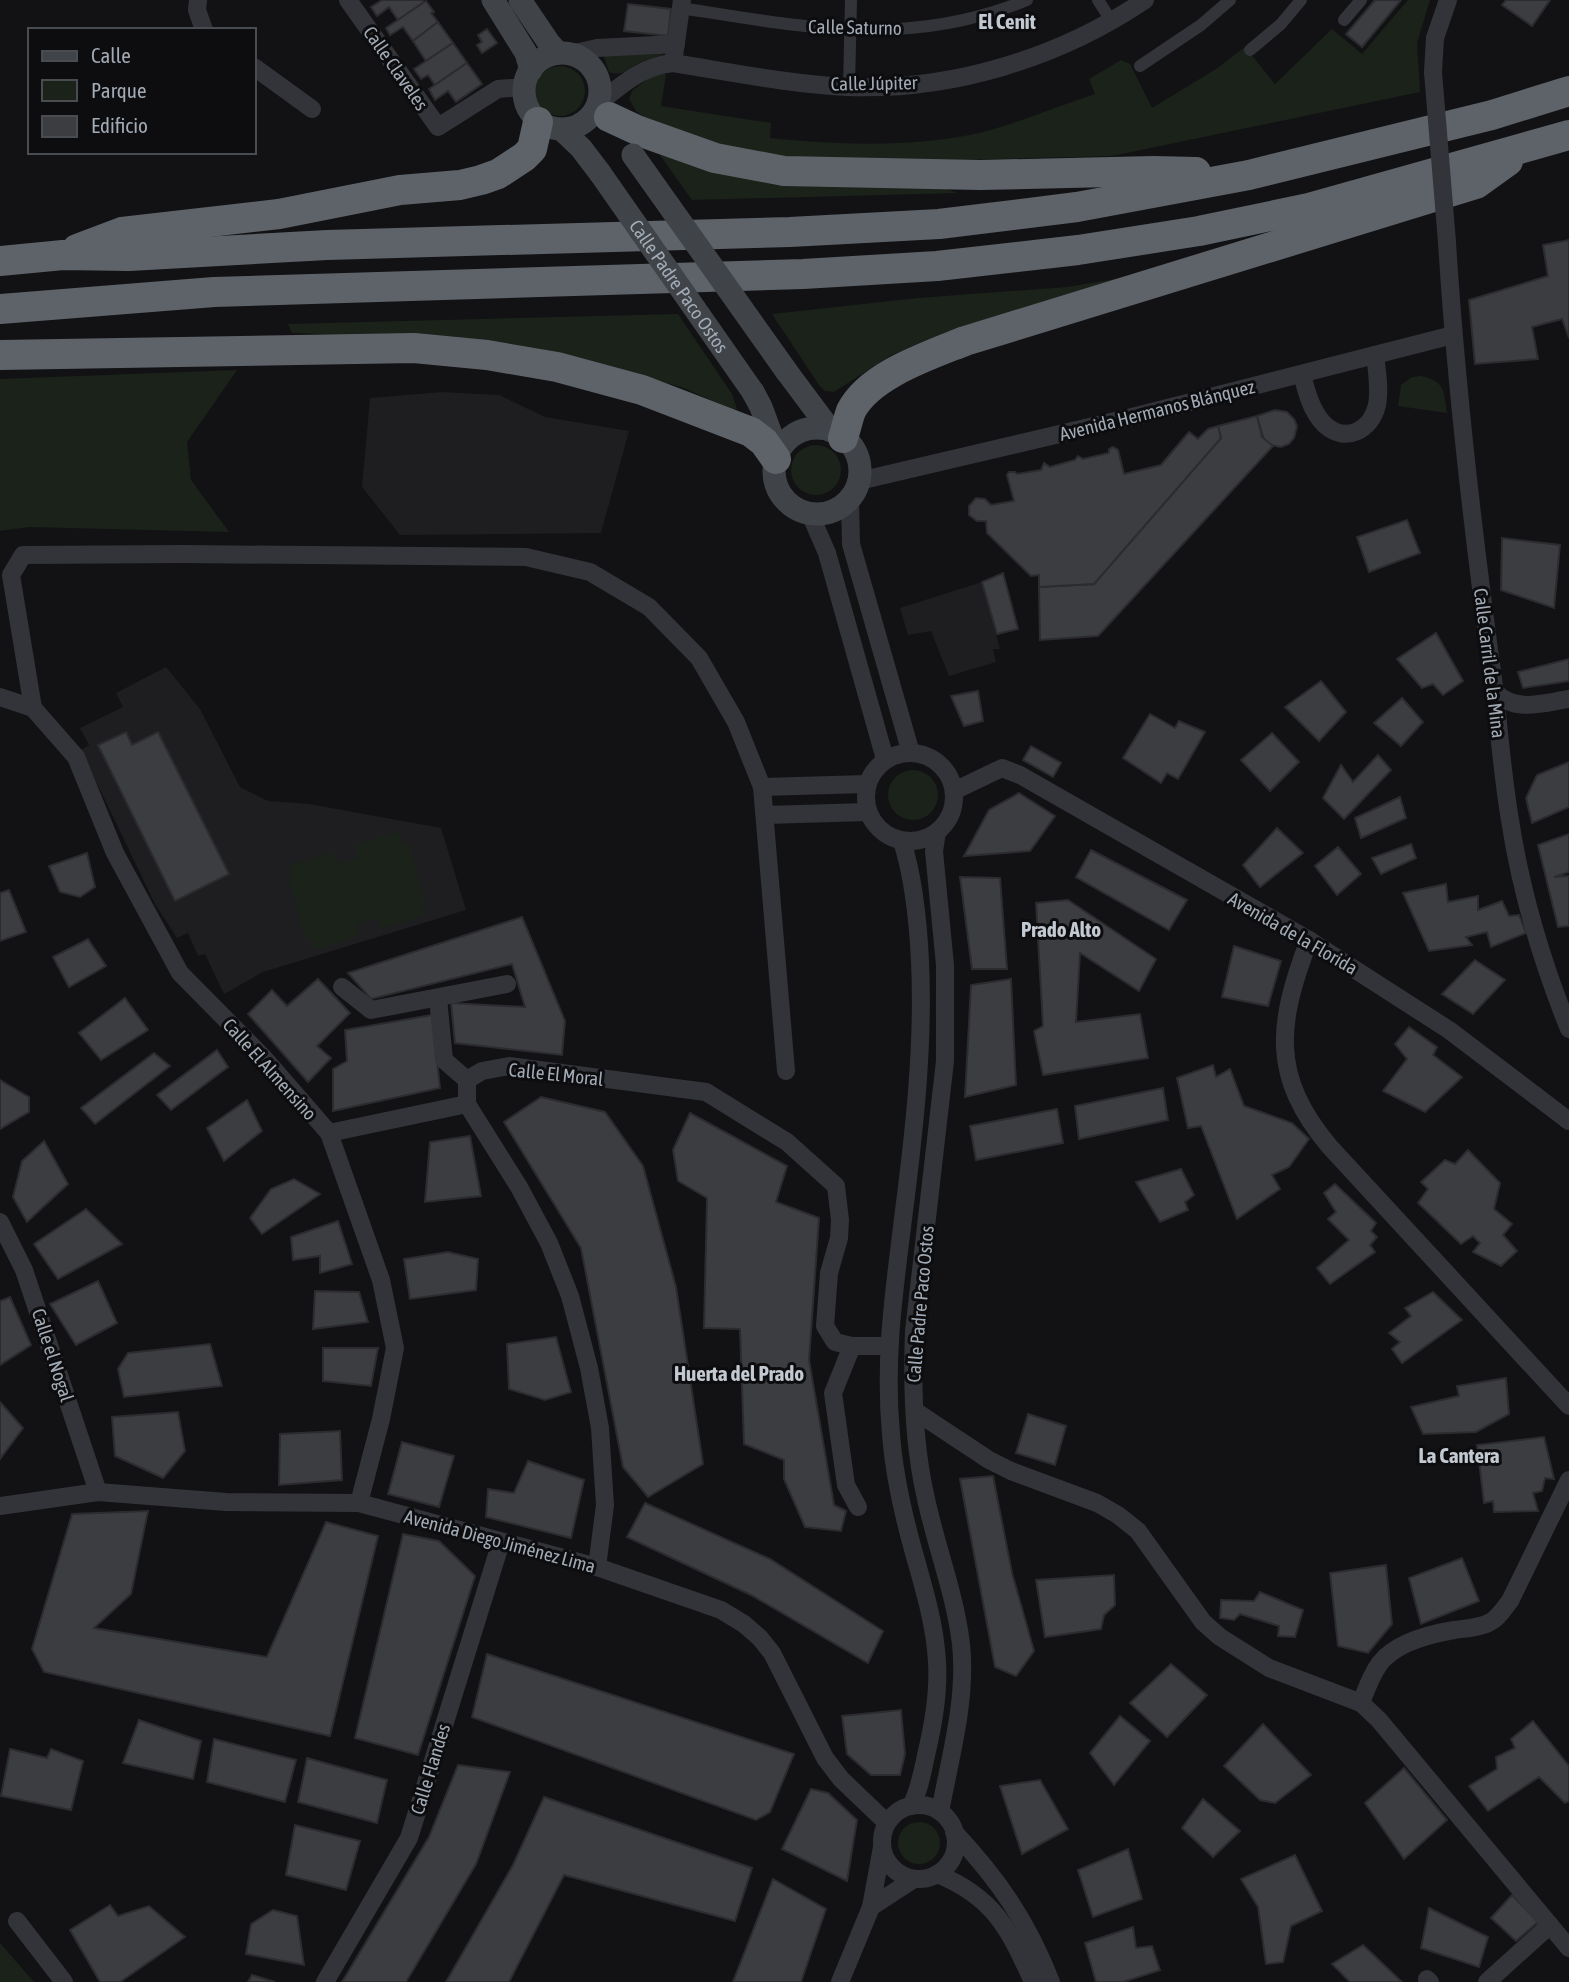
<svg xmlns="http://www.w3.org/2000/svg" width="1569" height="1982" viewBox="0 0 1569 1982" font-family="'Asap Condensed',sans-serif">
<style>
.built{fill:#1e1e21}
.green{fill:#1a221a}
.building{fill:#3c3d41;stroke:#2c2c30;stroke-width:2}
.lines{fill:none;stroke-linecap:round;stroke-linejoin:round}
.pedestrian{stroke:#323439;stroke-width:12}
.minor{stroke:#323439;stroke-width:18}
.secondary{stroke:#404449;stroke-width:23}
.motorway{stroke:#5e636a;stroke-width:30}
.minor-bridge{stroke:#323439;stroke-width:18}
.secondary-bridge{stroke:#404449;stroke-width:23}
.labels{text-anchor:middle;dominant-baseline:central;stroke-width:6;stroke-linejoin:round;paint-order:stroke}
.street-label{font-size:19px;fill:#a2abb5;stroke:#0d0d0f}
.neighbourhood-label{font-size:21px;font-weight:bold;fill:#c3c9d1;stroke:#0d0d0f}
</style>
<rect width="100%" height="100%" fill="#121214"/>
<!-- built -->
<g class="built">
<polygon points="442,392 499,395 545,417 629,431 601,533 400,535 362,487 370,398"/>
<polygon points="982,582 1000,649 993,649 996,662 949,676 931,631 908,635 900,608"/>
<polygon points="166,667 200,709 240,787 268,801 309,804 441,828 466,910 263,972 224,994 205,954 198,956 188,933 177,938 155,904 81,750 89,745 80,728 123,707 116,693"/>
</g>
<!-- green -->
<g class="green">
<path d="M1408,0H1430L1417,43L1420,92L1112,156L962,160H794L737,150L680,131L644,117L636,111L629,99L632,91L655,73L666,74L661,106L771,123L770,138C838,145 915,148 983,132C1021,122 1058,106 1095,94L1089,79L1121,60L1130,64L1152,108L1216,69L1245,47L1275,84L1332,29L1362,54Z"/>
<path d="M666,53C658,57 648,59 639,63C628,69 623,77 609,72L604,57L606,55Z"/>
<circle cx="560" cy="91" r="25"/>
<polygon points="657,151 944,188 957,193 692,200"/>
<polygon points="1151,273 1046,302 921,342 890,356 834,392 825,391 819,385 772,314 918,298 1067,287"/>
<polygon points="678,314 732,394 737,409 733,410 684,388 624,371 380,336 292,333 288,324"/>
<polygon points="237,370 187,442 191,480 229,532 29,527 0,531 0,379"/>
<path d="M1421,376C1445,381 1444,391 1447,413L1398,406L1401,385L1412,377Z"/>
<circle cx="816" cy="470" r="25"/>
<circle cx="913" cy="795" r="25"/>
<polygon points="399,832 403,844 408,843 426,903 422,905 425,916 380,929 377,918 356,924 359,936 315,950 311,938 306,939 288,878 293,877 289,865 334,852 338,863 358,858 355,845"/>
<circle cx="919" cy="1843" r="21"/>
<polygon points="0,1943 34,1982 0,1982"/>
</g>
<!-- building -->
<g class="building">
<polygon points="382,0 422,0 424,2 398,20 389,7 377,16 371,7"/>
<polygon points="1375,0 1401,0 1362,47 1346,34"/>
<polygon points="1506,0 1550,0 1532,26 1502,5"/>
<polygon points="426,1 434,12 431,13 438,22 413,41 403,27 390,35 386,28"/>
<polygon points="628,4 671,9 668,36 624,31"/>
<polygon points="438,22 453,43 426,61 413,41"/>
<polygon points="487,29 497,43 482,53 477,45 482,42 478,35"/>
<polygon points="453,43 467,63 435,85 428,75 421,79 414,69"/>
<polygon points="467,63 482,84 456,102 448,91 435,100 429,89"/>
<polygon points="1569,240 1569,338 1562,319 1532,327 1538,359 1475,364 1469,300 1548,276 1543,245"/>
<polygon points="1275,410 1287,412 1294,419 1297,426 1294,438 1289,444 1281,447 1270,445 1264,440 1257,416"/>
<polygon points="1257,416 1262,437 1273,446 1098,636 1040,640 1039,587 1094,584 1221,438 1218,426"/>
<polygon points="1218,426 1221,438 1094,584 1039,587 1039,575 1031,576 987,533 986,521 977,521 969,515 969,506 976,498 985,499 991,505 1014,501 1007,475 1009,472 1015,472 1017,474 1041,470 1044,463 1050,467 1075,460 1078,456 1083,459 1109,453 1109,449 1113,447 1118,450 1124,474 1161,465 1189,432 1198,439 1208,429"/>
<polygon points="1407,520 1420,553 1369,572 1357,537"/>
<polygon points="1502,538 1560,545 1554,608 1501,590"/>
<polygon points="1003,573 1018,629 997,634 982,582"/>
<polygon points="1436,633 1463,681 1443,695 1433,684 1422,688 1397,659"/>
<polygon points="1569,659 1569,681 1523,688 1518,672"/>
<polygon points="1321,681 1346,712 1319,741 1285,707"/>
<polygon points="978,691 983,721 964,726 951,696"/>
<polygon points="1402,698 1423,722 1401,746 1374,723"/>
<polygon points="1150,714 1175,728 1179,721 1205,732 1178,779 1167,773 1161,783 1123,758"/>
<polygon points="126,732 132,745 158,732 229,874 175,901 98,745"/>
<polygon points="1272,733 1299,762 1270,791 1241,760"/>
<polygon points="1031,746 1061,763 1053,777 1023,760"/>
<polygon points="1378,755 1391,770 1344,819 1323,798 1341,765 1353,782"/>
<polygon points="1569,762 1569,807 1532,823 1526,798 1537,775"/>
<polygon points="1019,793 1055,816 1030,851 964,856 989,810"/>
<polygon points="1400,797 1406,818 1361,838 1355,818"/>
<polygon points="1277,828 1303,853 1260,887 1243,865"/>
<polygon points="1569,834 1569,872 1554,877 1569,876 1569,926 1558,927 1538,845"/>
<polygon points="1411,844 1416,858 1381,874 1372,858"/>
<polygon points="1338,847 1361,874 1337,895 1315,866"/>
<polygon points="1091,850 1187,900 1169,930 1076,877"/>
<polygon points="87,853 95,887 80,897 60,892 49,866"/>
<polygon points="960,877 1000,878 1007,969 972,969"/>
<polygon points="1446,884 1448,902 1478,896 1478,910 1502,901 1509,916 1519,915 1526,933 1491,947 1487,932 1466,937 1472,945 1429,951 1403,893"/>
<polygon points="9,890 26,932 0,941 0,893"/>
<polygon points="1068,900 1156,959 1139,991 1080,953 1076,1022 1140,1014 1148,1058 1043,1075 1034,1031 1043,1026 1036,903"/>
<polygon points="522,917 565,1021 562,1055 455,1043 451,1003 525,1007 512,964 371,999 348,973"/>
<polygon points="88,939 106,966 69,987 53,957"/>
<polygon points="1234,946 1281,961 1268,1006 1222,997"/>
<polygon points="1475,960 1505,980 1473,1014 1442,994"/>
<polygon points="318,979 350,1013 317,1046 331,1058 308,1082 248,1014 272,990 287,1006"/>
<polygon points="1011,979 1016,1085 965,1097 971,985"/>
<polygon points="125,998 148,1030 101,1060 79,1033"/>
<polygon points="432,1015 440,1088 333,1111 333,1069 347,1061 345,1030"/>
<polygon points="1409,1027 1437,1047 1433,1055 1462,1077 1425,1112 1383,1091 1407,1059 1395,1044"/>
<polygon points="217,1050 228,1067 171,1110 157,1095"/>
<polygon points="154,1053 170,1066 95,1124 81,1108"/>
<polygon points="1213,1065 1216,1077 1230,1069 1244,1106 1292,1123 1309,1139 1289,1167 1272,1175 1280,1189 1237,1219 1201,1126 1188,1128 1177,1078"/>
<polygon points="0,1080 29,1097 29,1112 0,1129"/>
<polygon points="1163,1088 1168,1120 1079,1139 1075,1106"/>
<polygon points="541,1097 605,1112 643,1166 676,1287 703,1464 648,1497 623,1467 581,1248 504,1122"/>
<polygon points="247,1100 262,1131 224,1161 207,1128"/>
<polygon points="1057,1109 1063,1143 976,1160 970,1126"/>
<polygon points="690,1113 787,1166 776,1202 819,1218 809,1360 834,1505 846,1511 841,1531 805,1527 784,1479 784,1460 744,1444 740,1329 704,1328 707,1198 678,1181 673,1150"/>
<polygon points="470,1136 481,1196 425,1202 430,1142"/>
<polygon points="44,1141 68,1184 27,1222 13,1197 22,1161"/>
<polygon points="1468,1150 1500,1183 1494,1209 1512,1224 1503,1235 1517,1251 1501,1266 1473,1252 1480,1243 1473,1236 1461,1244 1418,1203 1428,1189 1421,1182 1445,1160 1455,1164"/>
<polygon points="1181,1169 1194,1195 1185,1202 1188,1210 1160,1222 1136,1182"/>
<polygon points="294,1179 320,1194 262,1234 250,1218 271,1189"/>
<polygon points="1335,1184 1376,1223 1371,1231 1377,1237 1370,1245 1375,1252 1330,1284 1317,1268 1349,1240 1328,1219 1336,1212 1324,1193"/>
<polygon points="86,1209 122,1244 58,1279 34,1244"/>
<polygon points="338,1221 352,1264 320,1273 320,1256 293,1260 291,1237"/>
<polygon points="448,1252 478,1259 476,1290 410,1299 404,1259"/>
<polygon points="98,1281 117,1323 76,1345 50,1304"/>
<polygon points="315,1291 359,1292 368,1322 313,1329"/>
<polygon points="1433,1292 1462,1320 1402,1363 1392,1349 1400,1342 1389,1333 1411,1316 1405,1308"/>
<polygon points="10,1297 31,1345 0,1365 0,1301"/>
<polygon points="556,1337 571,1392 545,1400 509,1389 507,1344"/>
<polygon points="210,1344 222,1386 124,1397 118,1369 128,1353"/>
<polygon points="323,1348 378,1348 371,1386 323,1381"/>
<polygon points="1506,1378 1509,1414 1476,1432 1423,1434 1411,1407 1459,1396 1457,1386"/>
<polygon points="0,1402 23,1428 0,1459"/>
<polygon points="178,1412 185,1451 163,1478 115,1456 112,1417"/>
<polygon points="1028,1414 1066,1426 1055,1465 1016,1453"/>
<polygon points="340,1431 342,1480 279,1485 280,1434"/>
<polygon points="1544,1437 1554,1479 1545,1478 1542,1491 1533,1493 1538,1511 1494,1512 1493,1501 1484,1503 1477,1445"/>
<polygon points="402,1442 454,1456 439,1507 388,1494"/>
<polygon points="528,1461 584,1480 571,1538 486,1517 488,1489 514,1493"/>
<polygon points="993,1476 1012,1573 1034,1651 1016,1676 995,1667 960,1479"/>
<polygon points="645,1503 770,1559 883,1631 868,1663 751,1595 627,1537"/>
<polygon points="148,1511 131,1594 94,1628 267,1657 326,1522 378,1536 330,1736 44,1672 32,1649 72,1514"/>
<polygon points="403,1534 439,1541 475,1576 418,1755 355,1738"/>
<polygon points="1462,1558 1479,1601 1421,1624 1409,1578"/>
<polygon points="1386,1565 1392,1624 1368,1653 1338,1646 1330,1573"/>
<polygon points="1114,1575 1115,1605 1104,1615 1101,1629 1045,1637 1036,1580"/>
<polygon points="1260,1592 1303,1610 1295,1637 1278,1636 1279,1626 1240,1614 1234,1620 1220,1618 1221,1600 1254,1601"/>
<polygon points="487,1654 794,1754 770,1812 756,1820 472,1717"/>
<polygon points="1171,1664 1207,1695 1167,1737 1130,1703"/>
<polygon points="901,1710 905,1754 900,1775 871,1775 847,1754 842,1716"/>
<polygon points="1120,1716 1150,1741 1114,1785 1090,1753"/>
<polygon points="139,1720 201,1741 193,1779 123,1763"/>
<polygon points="1533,1721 1569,1766 1569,1801 1565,1803 1539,1777 1488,1811 1469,1786 1497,1769 1496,1757 1515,1748 1511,1739"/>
<polygon points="1263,1724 1311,1775 1275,1803 1260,1800 1224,1766"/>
<polygon points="214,1739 296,1760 285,1802 207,1782"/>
<polygon points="10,1749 47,1758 51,1749 83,1761 71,1810 1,1796"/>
<polygon points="307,1758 387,1780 377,1823 298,1802"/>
<polygon points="458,1765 510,1772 476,1864 406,1982 342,1982 429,1837"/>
<polygon points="1404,1768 1447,1820 1404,1859 1365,1803"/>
<polygon points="1040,1780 1068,1829 1022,1854 1000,1786"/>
<polygon points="811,1789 828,1793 857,1820 847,1881 782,1849"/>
<polygon points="544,1797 752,1868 735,1921 564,1875 509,1982 446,1982 513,1865"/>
<polygon points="1203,1799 1240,1831 1213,1857 1182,1828"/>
<polygon points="295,1825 360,1841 346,1890 286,1875"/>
<polygon points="1128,1849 1142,1899 1093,1917 1078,1870"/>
<polygon points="1295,1855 1322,1911 1291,1926 1283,1962 1266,1964 1258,1907 1241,1879"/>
<polygon points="773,1879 826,1909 801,1982 733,1982"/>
<polygon points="1512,1895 1538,1922 1516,1941 1491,1918"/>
<polygon points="110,1905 118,1916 149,1906 185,1937 120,1982 100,1982 70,1930"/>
<polygon points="1429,1908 1488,1937 1479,1967 1421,1948"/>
<polygon points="273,1910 297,1916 304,1965 246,1954 251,1924"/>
<polygon points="1133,1927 1136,1948 1152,1946 1160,1970 1123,1982 1096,1982 1085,1943"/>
<polygon points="1363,1945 1402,1982 1350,1982 1332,1964"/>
<polygon points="252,1975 275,1982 248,1982"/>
</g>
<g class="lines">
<!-- pedestrian -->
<g class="pedestrian">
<polyline points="1098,0 1112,22"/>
<path d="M681,8C802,27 908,49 1027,0"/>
<polyline points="1344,20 1361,0"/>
<polyline points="1250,50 1281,24 1301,0"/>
<polyline points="1140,66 1201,25 1230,0"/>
<polyline points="849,87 851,0"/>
</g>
<!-- minor -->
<g class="minor">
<polyline points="198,0 197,10 204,30"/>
<polyline points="348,0 438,127 498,89 524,87"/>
<polyline points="570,54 597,48 676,44"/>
<polyline points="674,56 682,0"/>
<polyline points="254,67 312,109"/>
<polyline points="1433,72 1435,38 1448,0"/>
<path d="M600,102C623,84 642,66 673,63C730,72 789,84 847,87C952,91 1059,58 1145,0"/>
<path d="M1447,242C1456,388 1473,533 1493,679C1499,726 1502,773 1510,820C1521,892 1542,962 1569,1029"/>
<path d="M1302,374C1306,390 1311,411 1324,424C1345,444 1371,431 1377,405C1380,389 1377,371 1375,355"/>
<polyline points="859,481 1132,417 1453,335"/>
<polyline points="850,499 851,544 911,753"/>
<polyline points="810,514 827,553 885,759"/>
<path d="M1495,692C1515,713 1543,703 1569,699"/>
<polyline points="0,697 33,708 76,757 115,853 180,973 263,1057 329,1133 381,1280 395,1348 381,1419 359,1503"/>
<polyline points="33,708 11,575 23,555 184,554 526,557 590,572 649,607 699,658 736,722 762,787 786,1071"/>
<circle cx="910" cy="797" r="44"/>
<polyline points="762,787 867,784"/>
<polyline points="954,791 1002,768 1020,775 1309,940 1449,1030 1569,1121"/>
<polyline points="765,815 867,812"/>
<path d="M937,832L934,851L945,965V1061L914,1331C912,1385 913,1441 925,1494C935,1544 955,1593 961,1644C967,1700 950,1757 940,1812"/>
<path d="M902,841C914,879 918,920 920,961C924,1047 914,1133 903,1219C894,1292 884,1359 891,1434C894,1475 903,1514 914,1553C924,1589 935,1624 937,1662C939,1692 934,1721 927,1751C923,1769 920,1789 911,1806"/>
<path d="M1309,940C1278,1022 1269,1075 1330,1147L1569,1406"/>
<polyline points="342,987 371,1010 507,984"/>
<polyline points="438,998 444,1060 467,1080"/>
<polyline points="329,1133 467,1104"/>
<polyline points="0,1222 24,1270 98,1492"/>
<polyline points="852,1346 833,1393 846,1485 858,1507"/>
<polyline points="915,1411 989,1460 1011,1471 1097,1503 1118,1515 1138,1531 1203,1622 1220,1637 1269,1668 1361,1703 1379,1720 1569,1948"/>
<polyline points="0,1506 98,1492 226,1502 359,1503 597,1567 721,1610 744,1624 760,1638 772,1653 825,1758 841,1779 887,1823"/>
<polyline points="597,1567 605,1505 600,1428 589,1368 570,1296 549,1243 519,1187 467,1104 467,1080 482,1071 509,1066 706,1092 787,1142 836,1186 840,1220 839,1238 829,1273 825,1326 835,1342 852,1346 888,1346"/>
<path d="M1361,1703C1366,1690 1371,1675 1380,1663C1396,1643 1430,1634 1454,1630C1467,1628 1481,1628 1492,1621C1500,1616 1504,1608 1510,1601L1569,1480"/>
<circle cx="919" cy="1842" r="37"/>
<path d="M954,1832C999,1880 1027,1921 1051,1982"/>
<path d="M937,1874C994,1897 1009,1929 1033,1982"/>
<polyline points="871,1907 914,1879"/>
<polyline points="17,1921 64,1982"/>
<polyline points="1427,1979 1430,1982"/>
<polyline points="325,1982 409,1838 501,1542"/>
<polyline points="840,1982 871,1907 882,1847"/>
<polyline points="1487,1982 1550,1925"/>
</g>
<!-- secondary -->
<g class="secondary">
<polyline points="493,0 526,53 531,70"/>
<polyline points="520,0 549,43 558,53"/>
<circle cx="562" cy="91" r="38"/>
<polyline points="562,130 581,148 600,173"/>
<polyline points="787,372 831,431"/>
<polyline points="753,392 761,407 778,453"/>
<circle cx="817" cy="471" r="43"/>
</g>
<!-- motorway -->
<g class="motorway">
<polyline points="609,117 639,131 715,158 784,171 980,175 1154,171 1196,172"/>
<polyline points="77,249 122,232 279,214 400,190 460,185 481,180 498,174 524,157 532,149 538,122"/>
<polyline points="0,261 63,255 129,256 327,245 790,232 939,224 1077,207 1249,175 1492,115 1569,91"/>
<polyline points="0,309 214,292 803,274 937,266 1078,250 1199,231 1309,208 1569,135"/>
<polyline points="0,355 414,348 487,355 557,367 642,390 751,432 764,442 776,459"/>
<path d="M843,438C846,429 848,419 851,411C869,375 930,355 965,341L1476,184L1508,161"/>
</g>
<!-- minor-bridge -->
<polyline class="minor-bridge" points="1433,72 1447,242"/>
<!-- secondary-bridge -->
<g class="secondary-bridge">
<polyline points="633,155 787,372"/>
<path id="s1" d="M600,173L753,392"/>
</g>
</g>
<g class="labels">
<!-- street labels -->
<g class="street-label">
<text transform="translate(855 27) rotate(1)">Calle Saturno</text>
<text transform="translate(396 68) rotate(55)">Calle Claveles</text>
<text transform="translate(874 83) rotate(-1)">Calle Júpiter</text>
<text stroke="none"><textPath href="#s1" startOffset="138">Calle Padre Paco Ostos</textPath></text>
<text transform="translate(1157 410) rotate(-14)">Avenida Hermanos Blánquez</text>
<text transform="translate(1490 663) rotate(83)">Calle Carril de la Mina</text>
<text transform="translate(1293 933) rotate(30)">Avenida de la Florida</text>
<text transform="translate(270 1069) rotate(48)">Calle El Almensino</text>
<text transform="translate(556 1074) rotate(6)">Calle El Moral</text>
<text transform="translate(920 1304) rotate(-85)">Calle Padre Paco Ostos</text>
<text transform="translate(53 1355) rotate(72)">Calle el Nogal</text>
<text transform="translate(500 1541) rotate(15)">Avenida Diego Jiménez Lima</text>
<text transform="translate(430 1769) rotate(-73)">Calle Flandes</text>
</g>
<!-- neighbourhood labels -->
<g class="neighbourhood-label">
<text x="1007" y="21">El Cenit</text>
<text x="1061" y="929">Prado Alto</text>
<text x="739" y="1373">Huerta del Prado</text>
<text x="1459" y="1455">La Cantera</text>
</g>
</g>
<!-- legend -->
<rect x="28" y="28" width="228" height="126" fill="#0d0d0f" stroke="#494c51" stroke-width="2"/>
<rect x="42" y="51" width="35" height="10" fill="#404449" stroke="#494c51" stroke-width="2"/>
<text x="91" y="63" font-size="21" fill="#a2abb5">Calle</text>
<rect x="42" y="80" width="35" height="21" fill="#1a221a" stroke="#494c51" stroke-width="2"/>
<text x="91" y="98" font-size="21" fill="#a2abb5">Parque</text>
<rect x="42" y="116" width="35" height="21" fill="#3c3d41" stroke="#494c51" stroke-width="2"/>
<text x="91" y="133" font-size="21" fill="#a2abb5">Edificio</text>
</svg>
